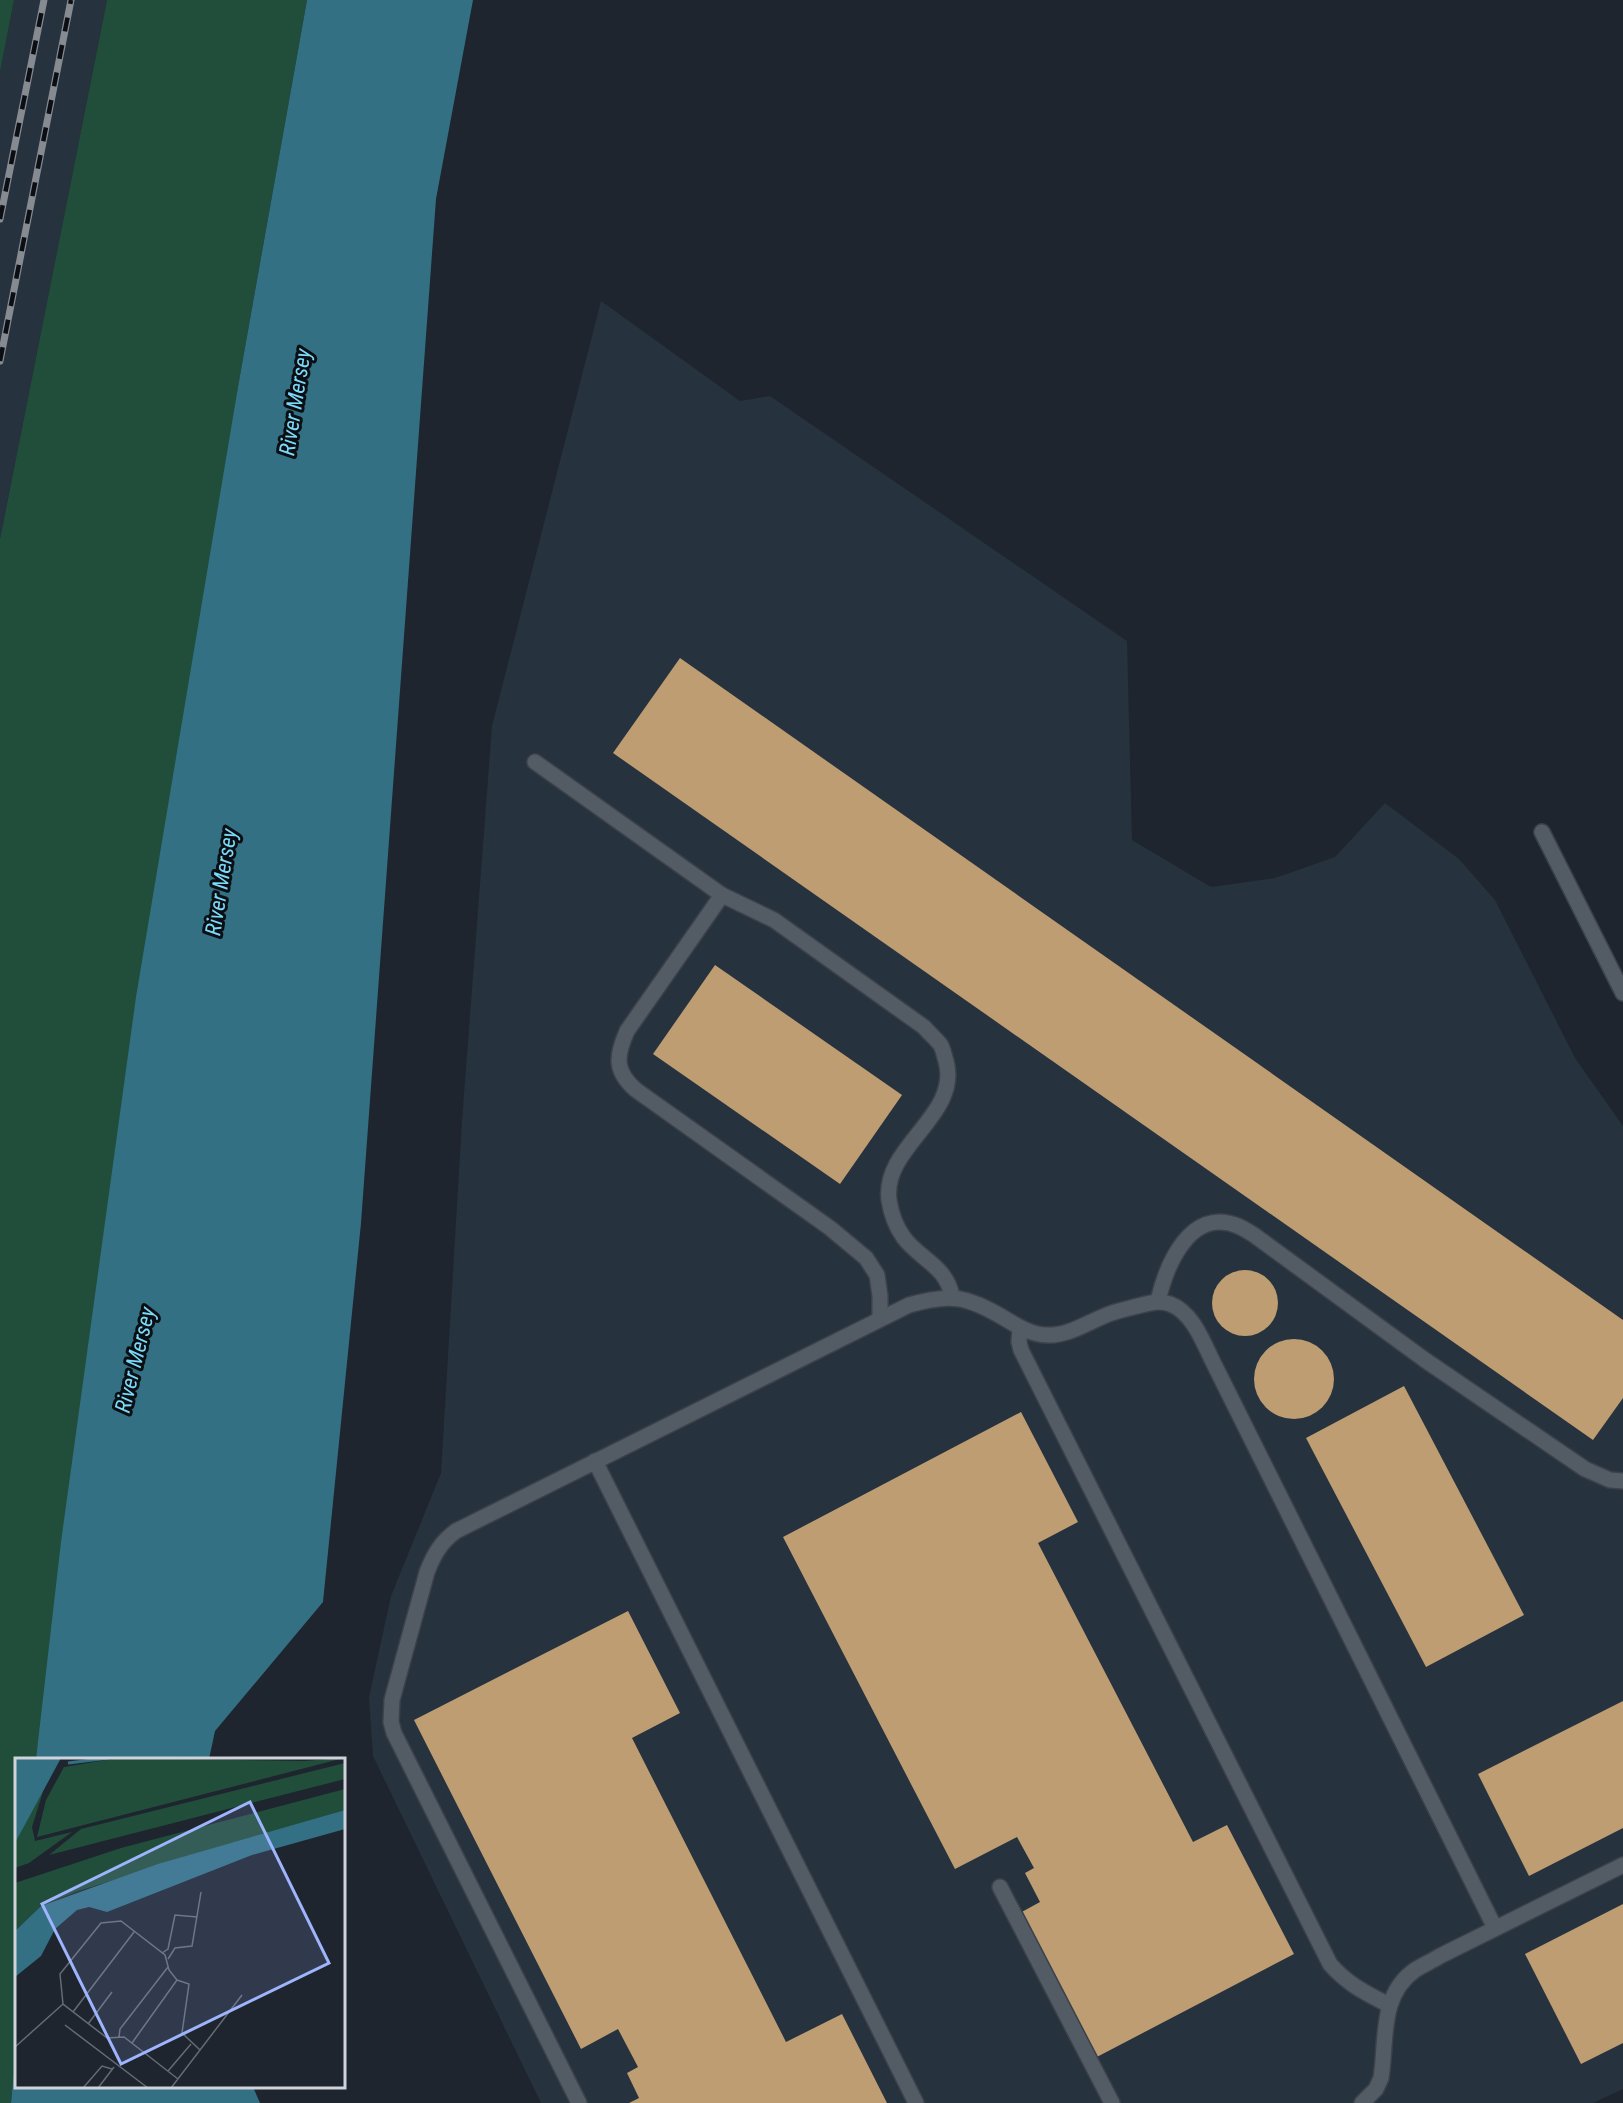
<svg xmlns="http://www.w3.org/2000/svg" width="1623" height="2103" viewBox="0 0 1623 2103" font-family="'Roboto Condensed',sans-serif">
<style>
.built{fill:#26323e}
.green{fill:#214e3a}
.water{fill:#337084}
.building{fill:#be9d72}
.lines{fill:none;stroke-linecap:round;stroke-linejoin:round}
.lane-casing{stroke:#3c4149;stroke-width:18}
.lane{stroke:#535b65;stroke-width:15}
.rail-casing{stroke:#868b92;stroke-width:7}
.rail{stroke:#0b0e12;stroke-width:4.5;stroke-dasharray:14;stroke-linecap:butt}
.labels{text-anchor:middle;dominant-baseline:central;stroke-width:6;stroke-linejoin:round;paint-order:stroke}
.water-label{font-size:22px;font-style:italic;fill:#7bd9f9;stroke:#0b0e12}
.inset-river{fill:none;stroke:#337084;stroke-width:3}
.inset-road{fill:none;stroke:#656b73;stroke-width:1.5}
.view{fill:#9eb4fd;fill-opacity:0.15;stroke:#9eb4fd;stroke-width:3}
.inset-edge{fill:none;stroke:#d0d4da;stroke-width:3}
</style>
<rect width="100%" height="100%" fill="#1e252e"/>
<!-- built -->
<g class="built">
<polygon points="14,0 107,0 0,539 0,72"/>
<polygon points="601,301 740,401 770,396 1127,641 1132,840 1211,887 1275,878 1335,857 1385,803 1459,859 1495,900 1575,1058 1623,1126 1623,2089 1593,2103 541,2103 373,1756 369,1697 391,1596 441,1473 462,1121 492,726"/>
</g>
<!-- green -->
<g class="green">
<polygon points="0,0 14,0 0,72"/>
<polygon points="107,0 307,0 239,381 36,1759 16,1760 16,2048 11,2103 0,2103 0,539"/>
</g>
<!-- water -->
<g class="water">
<polygon points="307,0 473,0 436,199 361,1223 323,1602 215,1731 209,1759 36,1759 61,1542 136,997 239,381"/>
<polygon points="16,2048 16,2086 253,2087 260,2103 11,2103"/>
</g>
<!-- building -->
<g class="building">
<polygon points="680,658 1623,1320 1623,1398 1593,1440 613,753"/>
<polygon points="715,965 902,1095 840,1184 653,1054"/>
<circle cx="1245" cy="1303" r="33"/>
<circle cx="1294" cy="1379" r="40"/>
<polygon points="1404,1386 1524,1615 1426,1667 1306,1438"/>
<polygon points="1021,1412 1078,1522 1038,1543 1193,1842 1227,1825 1294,1954 1093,2059 1018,1914 1040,1902 1025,1873 1034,1868 1017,1837 955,1869 783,1537"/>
<polygon points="628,1611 680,1713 632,1738 786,2042 842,2014 887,2103 629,2103 639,2098 627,2073 638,2067 618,2029 581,2049 414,1720"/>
<polygon points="1623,1701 1623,1828 1529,1876 1478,1774"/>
<polygon points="1623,1904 1623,2043 1581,2064 1525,1954"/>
</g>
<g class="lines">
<defs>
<g id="lane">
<path d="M535,762L722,895L774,920L924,1027C929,1033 935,1038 940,1044C943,1048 944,1055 946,1061C961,1116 882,1146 889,1200C891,1213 896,1227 904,1238C921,1260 946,1266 952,1296"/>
<polyline points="1542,832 1623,993"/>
<path d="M722,895L627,1031C616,1056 614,1071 636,1090L830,1228L866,1258L877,1275L880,1296V1319"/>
<path d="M1158,1301C1166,1266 1190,1206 1238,1226C1243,1228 1249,1232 1254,1235L1425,1360L1585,1469L1610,1480L1623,1481"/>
<path d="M1020,1328L1019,1342L1021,1350L1330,1964C1347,1984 1366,1993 1389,2005"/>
<polyline points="595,1461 916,2103"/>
<polyline points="1000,1887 1112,2103"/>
<path d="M579,2103L394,1733L391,1722L392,1700L427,1572C434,1554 441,1542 456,1531L909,1305C950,1293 967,1296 1004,1318C1017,1326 1032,1335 1047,1335C1070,1336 1091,1320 1112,1313C1120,1310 1130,1308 1138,1306C1150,1303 1158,1300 1170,1304C1194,1313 1204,1345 1215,1366L1495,1928"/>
<path d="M1362,2103L1376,2089L1381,2078C1387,2041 1379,1995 1415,1970C1423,1965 1432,1961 1440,1956L1623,1865"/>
</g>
</defs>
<!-- lane casing -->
<use href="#lane" class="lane-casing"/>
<!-- lane -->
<use href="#lane" class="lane"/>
<defs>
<g id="rail">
<polyline points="0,219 44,0"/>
<polyline points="0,361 71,0"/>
</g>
</defs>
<!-- rail casing -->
<use href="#rail" class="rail-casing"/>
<!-- rail -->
<use href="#rail" class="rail"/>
</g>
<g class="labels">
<!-- water labels -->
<g class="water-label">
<text transform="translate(295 402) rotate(-81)">River Mersey</text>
<text transform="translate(221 882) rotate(-81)">River Mersey</text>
<text transform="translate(135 1360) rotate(-76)">River Mersey</text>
</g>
</g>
<!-- overview -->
<g transform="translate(15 1758)">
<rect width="330" height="330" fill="#1e252e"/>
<path d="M103,0L289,3L329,0L22,79L31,42L49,9ZM330,5V21L34,97L66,71ZM31,24L17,69L20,83L57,74L14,105L0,110V85ZM330,31V52L63,133L26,148L0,173V125L106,90Z" fill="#214e3a"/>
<path d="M0,0H46L0,85ZM330,52V71L237,97L92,154L74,149L62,152L40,171L26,198L0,219V173L26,148L143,106Z" fill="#337084"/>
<path class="inset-river" d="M53,5L94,0"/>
<path class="inset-road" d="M147,195L153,191L160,157L182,159M153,201L160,190L177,188L186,134M162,222L174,226L167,275L185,292M58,254L119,174M73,266L97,234M50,267L133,330M104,279L105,271L153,209M117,285L162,222L154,212L150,197L106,163L86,165L45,216L48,246L92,280L109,279L163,321M0,289L48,246M153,313L176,286M68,330L87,308L97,311M83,330L99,309M156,330L227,237"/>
<path class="view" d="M235,44L314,205L106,306L27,146Z"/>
<rect width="330" height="330" class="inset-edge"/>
</g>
</svg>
